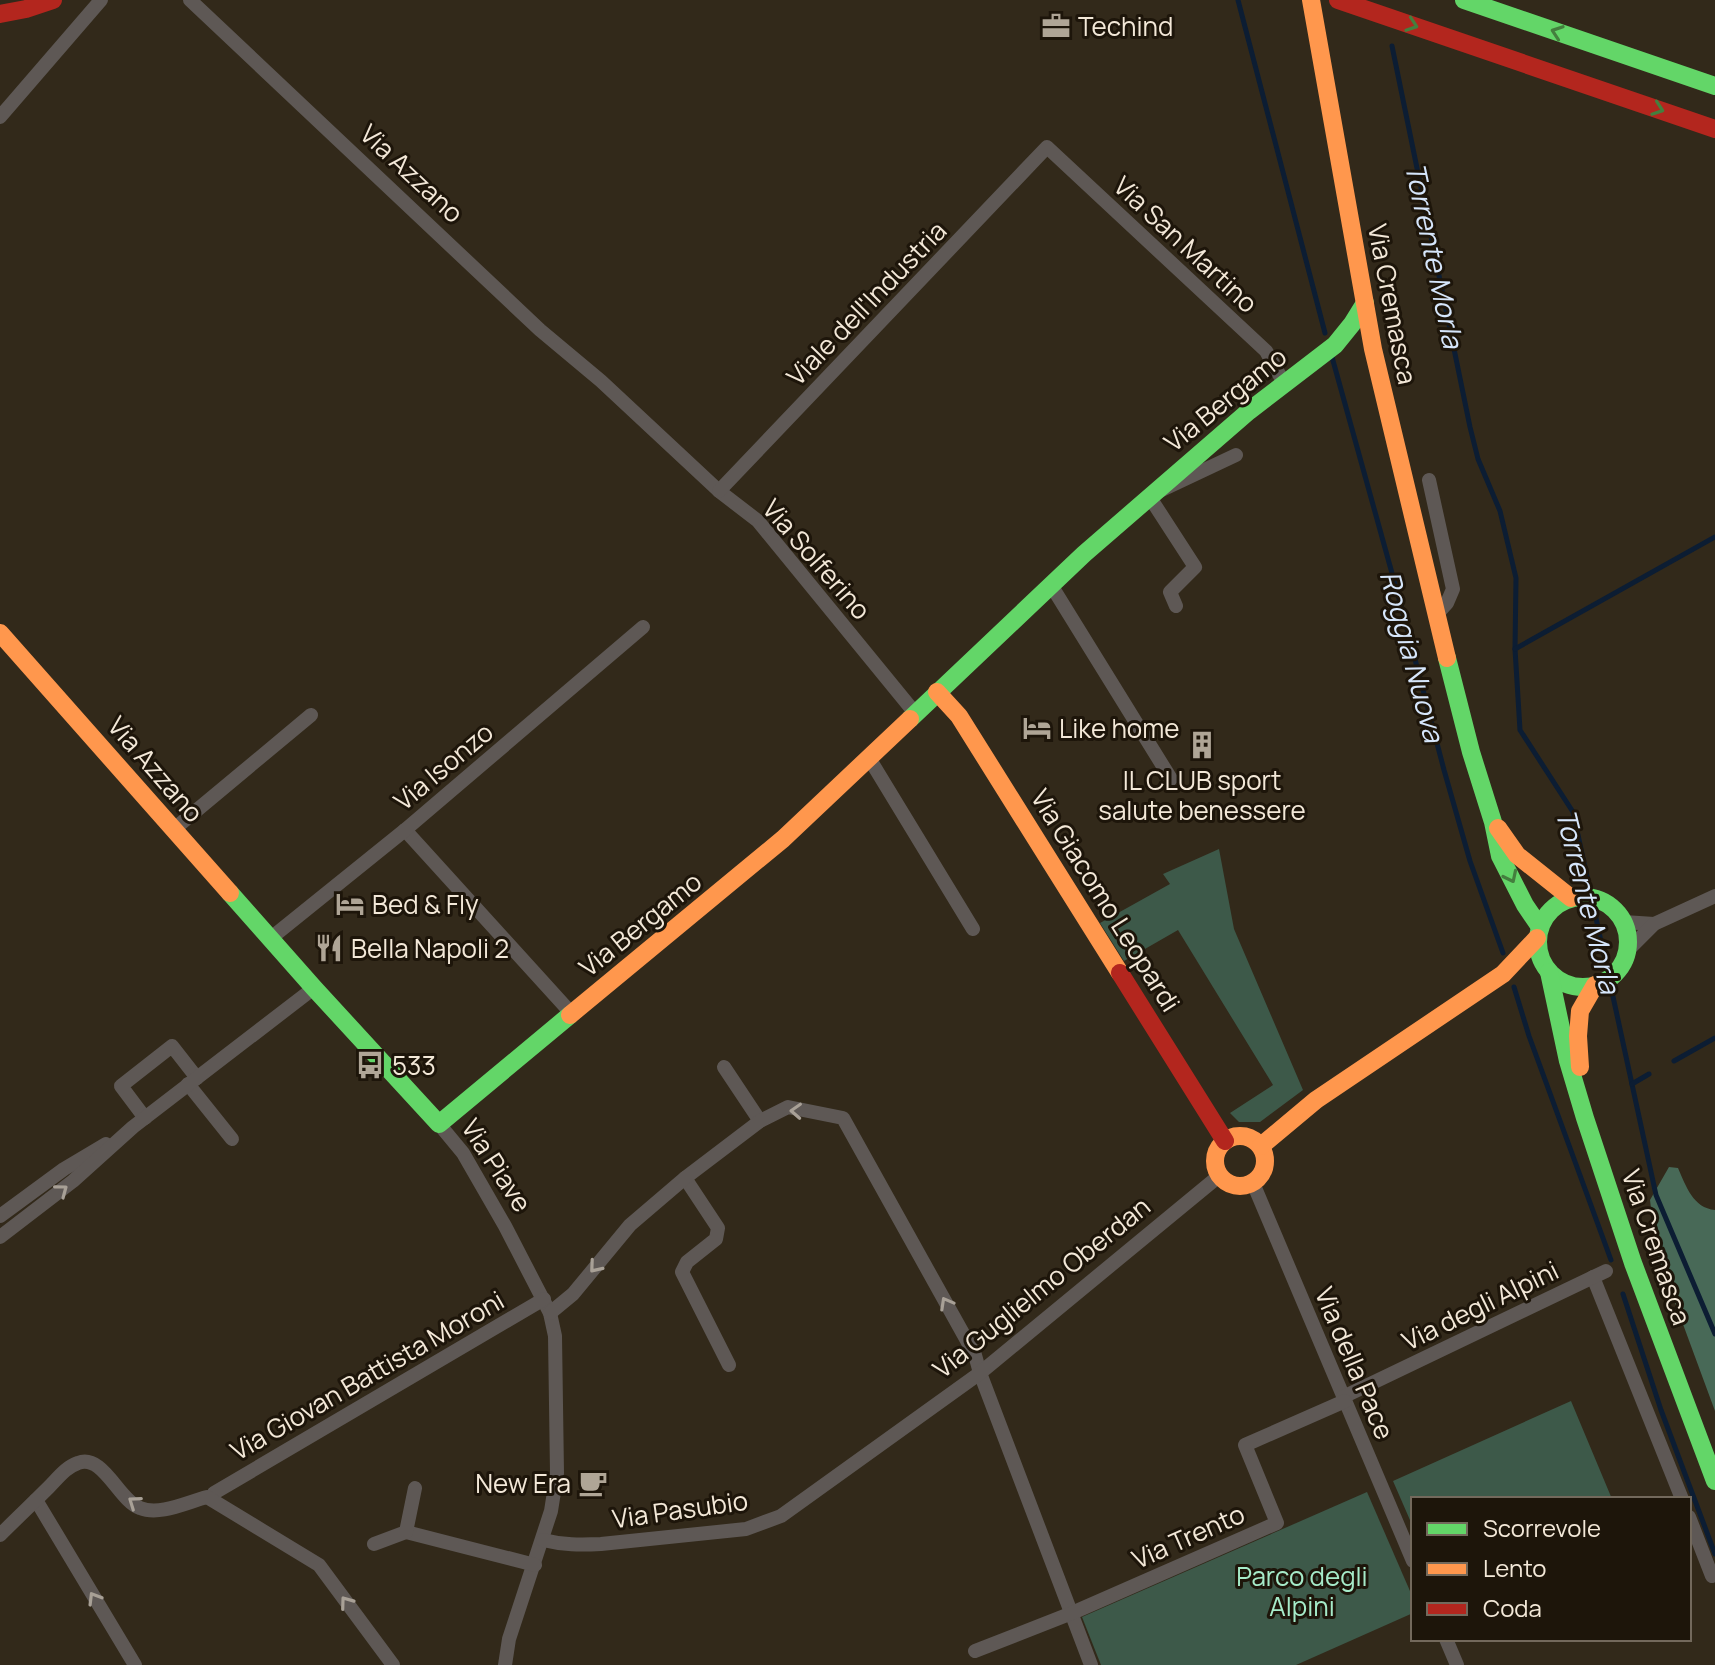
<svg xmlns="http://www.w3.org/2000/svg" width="1715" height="1665" viewBox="0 0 1715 1665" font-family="Manrope,sans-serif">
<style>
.green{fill:#3d5949}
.forest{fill:#486957}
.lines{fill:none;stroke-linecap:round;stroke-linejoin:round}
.stream{stroke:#0c1d33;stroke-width:5}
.street{stroke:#5e5855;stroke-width:14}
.fast{stroke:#63d668;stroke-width:18}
.slow{stroke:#ff974d;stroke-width:18}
.jam{stroke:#b3261e;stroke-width:18}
.oneway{stroke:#447f3e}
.oneway2{stroke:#a8a096}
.labels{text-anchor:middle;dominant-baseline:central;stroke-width:6;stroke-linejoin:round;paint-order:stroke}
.poi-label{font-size:26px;fill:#f3e8d8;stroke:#1d150a;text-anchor:start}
.street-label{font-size:26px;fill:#f3e8d8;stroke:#1d150a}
.park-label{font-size:26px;fill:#a6ebc9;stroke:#1d150a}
.water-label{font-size:28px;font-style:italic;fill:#d6e6fb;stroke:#1d150a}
</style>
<rect width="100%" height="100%" fill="#32291a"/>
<!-- green -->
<g class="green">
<polygon points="1219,849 1234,929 1303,1090 1260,1122 1239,1122 1230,1113 1273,1085 1178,930 1124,961 1100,923 1170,884 1163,874"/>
<polygon points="1571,1401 1612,1499 1413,1499 1413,1527 1393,1481"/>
<polygon points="1367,1492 1413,1598 1413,1613 1296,1665 1101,1665 1082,1617"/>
</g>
<!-- forest -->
<path class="forest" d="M1669,1167L1678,1168C1686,1186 1693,1208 1715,1210V1411L1656,1251L1650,1200Z"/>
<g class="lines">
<!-- stream -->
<g class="stream">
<polyline points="1238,0 1325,333"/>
<polyline points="1392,46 1470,427 1478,459 1500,511 1516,578 1515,649 1520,730 1573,812 1656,1195 1715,1334"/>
<polyline points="1332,357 1400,602 1444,770 1470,861 1503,953"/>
<polyline points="1515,649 1715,537"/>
<polyline points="1514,987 1529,1036 1611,1260"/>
<polyline points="1674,1061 1715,1038"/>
<polyline points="1632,1084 1649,1074"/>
<polyline points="1623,1294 1661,1410 1715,1554"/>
</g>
<!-- street -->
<g class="street">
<polyline points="190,0 540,330 601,381 719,491 758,521 915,713"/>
<polyline points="0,117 101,0"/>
<polyline points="1429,480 1453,589 1447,603 1436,615"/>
<polyline points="719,491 1047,147 1266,351 1284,383"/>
<polyline points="1051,585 1171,779"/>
<polyline points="1176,606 1170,592 1195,567 1149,496 1236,455"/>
<polyline points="869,758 973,929"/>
<polyline points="173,830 311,715"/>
<polyline points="405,830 572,1014"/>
<polyline points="1624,922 1654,924"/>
<polyline points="271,938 405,830 643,627"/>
<polyline points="1627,951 1654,924 1715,896"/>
<polyline points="724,1067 760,1121"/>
<polyline points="188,1084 232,1139"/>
<polyline points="145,1118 121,1086 172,1046 197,1078"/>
<polyline points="439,1124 463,1153 505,1226 550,1313 555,1336 557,1473 551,1511 509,1639 505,1665"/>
<polyline points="685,1178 718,1228 716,1239 687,1262 682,1272 729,1365"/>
<polyline points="1253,1183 1413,1561"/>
<polyline points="0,1216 64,1169 106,1144"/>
<polyline points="0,1237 73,1181 133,1127 314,988"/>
<polyline points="1593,1277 1682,1499"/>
<polyline points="550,1313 573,1294 630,1225 685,1178 760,1121 788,1107 843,1118 975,1355 980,1373 1091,1665"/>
<polyline points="1343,1397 1606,1271"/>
<polyline points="214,1493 544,1299"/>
<polyline points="36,1500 135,1665"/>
<polyline points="1689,1517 1712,1576"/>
<polyline points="406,1532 535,1565"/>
<path d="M0,1535C16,1519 33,1503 49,1487C58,1478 66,1467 78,1463C103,1453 119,1501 140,1508C160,1516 187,1502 207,1497L319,1565L393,1665"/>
<path d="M543,1540C563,1545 580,1545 601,1544L746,1529L781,1516L980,1373L1219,1176"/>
<polyline points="374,1544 406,1532 415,1488"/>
<polyline points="1446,1639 1457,1665"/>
<polyline points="975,1651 1072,1613 1277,1523 1245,1445 1345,1401"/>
</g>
<!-- fast -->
<g class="fast">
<polyline points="1464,0 1715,86"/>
<polyline points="1447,658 1471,752 1493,822 1500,856 1525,905 1540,927"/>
<polyline points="910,719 1084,554 1249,411 1335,345 1352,324 1365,303"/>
<polyline points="230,893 314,988 439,1124 570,1015"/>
<circle cx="1583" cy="942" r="45"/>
<polyline points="1549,972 1568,1061 1585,1118 1633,1263 1715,1481"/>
</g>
<!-- slow -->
<g class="slow">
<polyline points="1311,0 1373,349 1447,658"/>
<polyline points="0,633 230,893"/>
<polyline points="937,692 959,716 1120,973"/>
<polyline points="1498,828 1517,855 1571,898"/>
<polyline points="570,1015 783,839 910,719"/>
<polyline points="1580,1067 1578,1036 1580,1011 1595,985"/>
<circle cx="1240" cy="1161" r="25"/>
<polyline points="1261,1146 1316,1100 1503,974 1537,938"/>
</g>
<!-- jam -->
<g class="jam">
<polyline points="1338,0 1715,129"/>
<polyline points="0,14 26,9 53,0"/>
<polyline points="1120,973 1225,1141"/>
</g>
</g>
<!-- one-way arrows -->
<defs><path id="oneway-chevron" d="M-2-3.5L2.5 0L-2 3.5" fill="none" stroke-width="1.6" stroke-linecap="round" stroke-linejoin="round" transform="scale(2)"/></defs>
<g class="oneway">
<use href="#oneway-chevron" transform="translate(1412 25) rotate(19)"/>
<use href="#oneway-chevron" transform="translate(1557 32) rotate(-161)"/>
<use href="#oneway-chevron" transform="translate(1658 109) rotate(19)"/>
<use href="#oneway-chevron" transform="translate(1511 877) rotate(64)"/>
</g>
<g class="oneway2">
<use href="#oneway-chevron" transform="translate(796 1111) rotate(-177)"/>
<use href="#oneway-chevron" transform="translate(62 1190) rotate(-37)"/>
<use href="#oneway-chevron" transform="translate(595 1267) rotate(130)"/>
<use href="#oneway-chevron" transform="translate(946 1303) rotate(-119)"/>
<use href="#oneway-chevron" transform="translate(134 1502) rotate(-145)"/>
<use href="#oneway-chevron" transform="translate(94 1598) rotate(-121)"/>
<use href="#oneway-chevron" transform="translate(346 1602) rotate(-126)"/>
</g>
<!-- icons -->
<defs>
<symbol id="office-bare" viewBox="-9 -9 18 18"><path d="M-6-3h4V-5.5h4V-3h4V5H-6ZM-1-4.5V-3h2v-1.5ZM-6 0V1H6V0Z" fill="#afa596" stroke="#1d150a" stroke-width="2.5" paint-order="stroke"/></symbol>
<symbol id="hotel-bare" viewBox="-9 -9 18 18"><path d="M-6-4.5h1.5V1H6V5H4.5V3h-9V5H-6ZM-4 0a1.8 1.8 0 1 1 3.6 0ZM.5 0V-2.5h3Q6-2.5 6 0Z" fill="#afa596" stroke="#1d150a" stroke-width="2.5" paint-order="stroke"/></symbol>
<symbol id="building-bare" viewBox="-9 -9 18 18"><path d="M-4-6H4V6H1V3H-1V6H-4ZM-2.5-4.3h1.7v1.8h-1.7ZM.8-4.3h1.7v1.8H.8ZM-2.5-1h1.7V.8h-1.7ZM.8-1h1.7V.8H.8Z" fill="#afa596" stroke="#1d150a" stroke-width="2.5" paint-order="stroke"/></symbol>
<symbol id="restaurant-bare" viewBox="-9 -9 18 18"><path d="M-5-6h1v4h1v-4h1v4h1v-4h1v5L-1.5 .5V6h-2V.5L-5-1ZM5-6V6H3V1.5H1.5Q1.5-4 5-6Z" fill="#afa596" stroke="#1d150a" stroke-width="2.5" paint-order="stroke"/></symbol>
<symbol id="bus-bare" viewBox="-9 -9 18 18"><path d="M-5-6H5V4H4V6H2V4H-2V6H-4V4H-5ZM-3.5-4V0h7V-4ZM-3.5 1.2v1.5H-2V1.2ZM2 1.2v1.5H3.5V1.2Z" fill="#afa596" stroke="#1d150a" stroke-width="2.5" paint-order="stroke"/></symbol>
<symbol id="cafe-bare" viewBox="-9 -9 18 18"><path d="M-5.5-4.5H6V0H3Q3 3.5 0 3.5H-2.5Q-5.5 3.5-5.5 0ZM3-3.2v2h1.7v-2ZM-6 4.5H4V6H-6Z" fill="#afa596" stroke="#1d150a" stroke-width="2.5" paint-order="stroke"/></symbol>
</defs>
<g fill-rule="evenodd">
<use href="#office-bare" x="1036" y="6" width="40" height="40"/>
<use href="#hotel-bare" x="1017" y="708" width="40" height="40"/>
<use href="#building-bare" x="1182" y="725" width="40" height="40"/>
<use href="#hotel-bare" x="330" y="884" width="40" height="40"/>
<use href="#restaurant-bare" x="309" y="928" width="40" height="40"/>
<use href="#bus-bare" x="350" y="1045" width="40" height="40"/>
<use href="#cafe-bare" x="573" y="1463" width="40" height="40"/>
</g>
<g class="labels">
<!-- poi labels -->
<g class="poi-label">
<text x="1078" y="26">Techind</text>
<text x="1059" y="728">Like home</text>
<text x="1202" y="780" text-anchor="middle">IL CLUB sport<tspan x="1202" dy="30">salute benessere</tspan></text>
<text x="372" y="904">Bed &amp; Fly</text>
<text x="351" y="948">Bella Napoli 2</text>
<text x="392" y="1065">533</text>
<text x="571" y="1483" text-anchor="end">New Era</text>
</g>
<!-- street labels -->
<g class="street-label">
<text transform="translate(412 173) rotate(43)">Via Azzano</text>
<text transform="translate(1186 244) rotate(43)">Via San Martino</text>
<text transform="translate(866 303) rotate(-46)">Viale dell'Industria</text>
<text transform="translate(1393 304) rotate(79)">Via Cremasca</text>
<text transform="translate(1225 399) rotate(-39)">Via Bergamo</text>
<text transform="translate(817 559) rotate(49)">Via Solferino</text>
<text transform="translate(443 766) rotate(-40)">Via Isonzo</text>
<text transform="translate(156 769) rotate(49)">Via Azzano</text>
<text transform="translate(1106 900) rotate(58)">Via Giacomo Leopardi</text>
<text transform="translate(640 924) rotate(-39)">Via Bergamo</text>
<text transform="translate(497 1165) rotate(57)">Via Piave</text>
<text transform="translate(1657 1247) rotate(71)">Via Cremasca</text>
<text transform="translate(1041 1287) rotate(-39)">Via Guglielmo Oberdan</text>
<text transform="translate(1480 1305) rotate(-26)">Via degli Alpini</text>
<text transform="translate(1355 1363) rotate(67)">Via della Pace</text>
<text transform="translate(367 1375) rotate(-30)">Via Giovan Battista Moroni</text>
<text transform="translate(680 1509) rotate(-8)">Via Pasubio</text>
<text transform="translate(1188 1536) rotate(-24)">Via Trento</text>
</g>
<!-- park labels -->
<g class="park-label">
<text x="1302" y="1576">Parco degli<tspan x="1302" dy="30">Alpini</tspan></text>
</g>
<!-- water labels -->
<g class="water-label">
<text transform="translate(1435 255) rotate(78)">Torrente Morla</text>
<text transform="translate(1413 656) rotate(75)">Roggia Nuova</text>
<text transform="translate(1589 901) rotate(76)">Torrente Morla</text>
</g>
</g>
<!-- legend -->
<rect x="1411" y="1497" width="280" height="144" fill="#1d150a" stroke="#73695c" stroke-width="2"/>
<rect x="1427" y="1523" width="40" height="12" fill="#63d668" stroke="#73695c" stroke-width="2"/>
<text x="1483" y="1537" font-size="24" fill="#f3e8d8">Scorrevole</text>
<rect x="1427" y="1563" width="40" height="12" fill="#ff974d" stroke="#73695c" stroke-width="2"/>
<text x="1483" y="1577" font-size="24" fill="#f3e8d8">Lento</text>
<rect x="1427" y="1603" width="40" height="12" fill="#b3261e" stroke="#73695c" stroke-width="2"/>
<text x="1483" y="1617" font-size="24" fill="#f3e8d8">Coda</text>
</svg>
